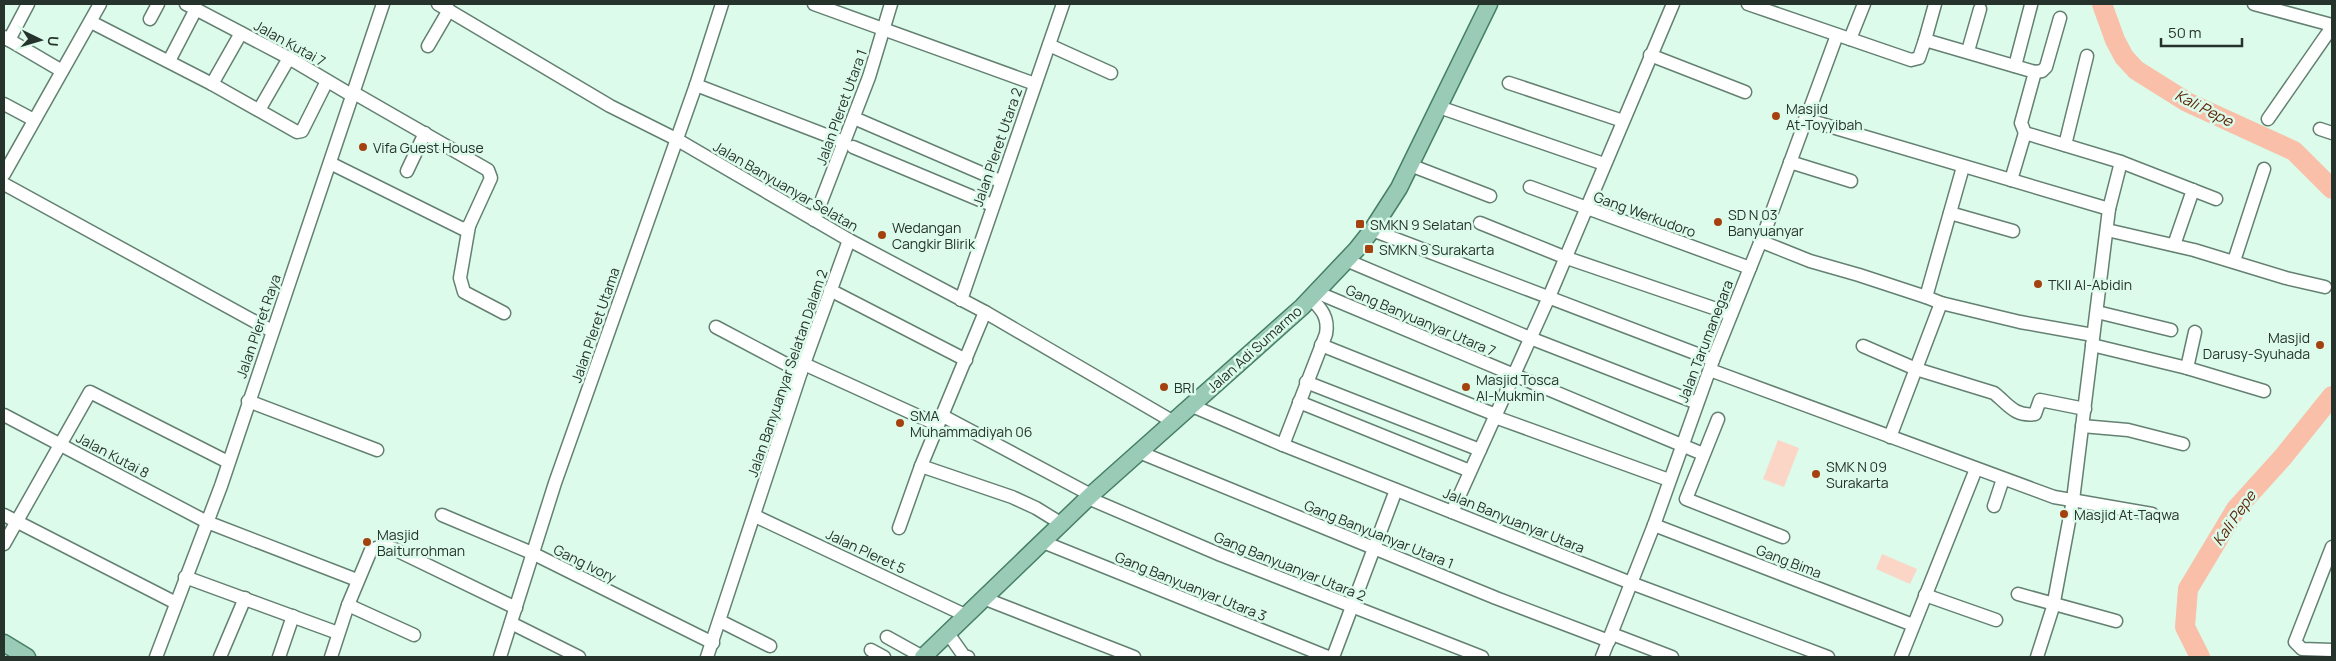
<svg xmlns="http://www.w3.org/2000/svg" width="2336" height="661" viewBox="0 0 2336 661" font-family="Manrope,sans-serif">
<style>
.park{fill:#fbd5c6}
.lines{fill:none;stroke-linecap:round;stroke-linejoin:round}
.river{stroke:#f9bfa8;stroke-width:20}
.minor-casing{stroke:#648072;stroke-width:15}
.major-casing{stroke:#467f66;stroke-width:19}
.minor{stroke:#fff;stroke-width:12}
.major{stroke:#9acbb6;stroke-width:16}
.poi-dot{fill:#a5410f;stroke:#dcfbeb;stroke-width:2}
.labels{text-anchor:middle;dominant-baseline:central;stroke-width:5;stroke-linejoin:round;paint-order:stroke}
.street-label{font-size:14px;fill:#26322c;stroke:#dcfbeb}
.poi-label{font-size:14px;fill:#26322c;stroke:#dcfbeb;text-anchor:start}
.water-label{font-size:15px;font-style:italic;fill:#5c1e00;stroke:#dcfbeb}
</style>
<rect width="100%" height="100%" fill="#dcfbeb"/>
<!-- park -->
<g class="park">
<polygon points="1778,440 1799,448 1784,487 1763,479"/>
<polygon points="1882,554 1917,569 1910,584 1876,569"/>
</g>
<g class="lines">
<!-- river -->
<g class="river">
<polyline points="2102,4 2115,40 2124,57 2136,70 2187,102 2294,151 2332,189"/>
<polyline points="2200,657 2185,627 2188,589 2236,509 2283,457 2332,396"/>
</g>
<defs>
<g id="minor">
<polyline points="186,4 289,58 353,96"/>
<polyline points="438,4 610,106 676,139 849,240 985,312 1172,421"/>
<polyline points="814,4 1035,84"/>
<polyline points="1748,4 1911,60 1919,58 1925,40 2035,72 2021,123 2025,133 2121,162 2216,199"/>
<polyline points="2254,4 2332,25"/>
<polyline points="150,19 158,4"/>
<polyline points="91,22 212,84 297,132 302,131 327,81"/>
<polyline points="4,37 62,71"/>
<polyline points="1850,39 1864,4"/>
<polyline points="9,40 28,4"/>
<polyline points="1925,40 1935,4"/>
<polyline points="1049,45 1111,73"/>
<polyline points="428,46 449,10"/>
<polyline points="1968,51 1980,9"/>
<polyline points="1650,55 1745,92"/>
<polyline points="169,61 196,9"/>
<polyline points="2015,66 2031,5"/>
<polyline points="2035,72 2042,71 2046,67 2060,18"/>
<polyline points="1509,83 1623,121"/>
<polyline points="212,84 241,33"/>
<polyline points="696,85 844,142"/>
<polyline points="4,104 34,120"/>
<polyline points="1439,107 1604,164"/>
<polyline points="259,110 289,58"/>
<polyline points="854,118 1000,181"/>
<polyline points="1805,119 2109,209 2073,500 2053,607 2037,657"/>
<polyline points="2268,119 2332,27"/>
<polyline points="2320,129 2332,133"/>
<polyline points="2065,145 2087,56"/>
<polyline points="853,147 992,205"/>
<polyline points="1790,162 1851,181"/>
<polyline points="330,163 463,229 469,226 491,178 488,170 354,93"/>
<polyline points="1410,165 1490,196"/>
<polyline points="407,171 425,133"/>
<polyline points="4,174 100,4"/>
<polyline points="2011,180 2025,133"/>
<polyline points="4,184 272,331"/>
<polyline points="1530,187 1750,268"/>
<polyline points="2109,209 2121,162"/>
<polyline points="1950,213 2013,231"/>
<polyline points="814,220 869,77 891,4"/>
<polyline points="1480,223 1564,257 1731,314"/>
<polyline points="469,226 460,278 464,292 504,313"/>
<polyline points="1372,230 1713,360"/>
<polyline points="2107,230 2194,250 2286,278 2325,287"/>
<polyline points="1760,241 1810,261 1859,275 1926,297 1941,303 2020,322 2093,335"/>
<polyline points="2174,245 2193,190"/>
<polyline points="1346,260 1530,338 1697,403"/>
<polyline points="2234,261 2264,169"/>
<polyline points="830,290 966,360"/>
<polyline points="1316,292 1703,454"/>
<polyline points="1926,297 1963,167"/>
<polyline points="961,300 1063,4"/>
<polyline points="2097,312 2171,330"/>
<polyline points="716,327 801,372"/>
<polyline points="1321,345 1496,415"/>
<polyline points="2092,345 2187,368 2264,391"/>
<path d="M1863,346L1916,369L1994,393C2007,403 2014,417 2035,414L2040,400L2085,409"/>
<polyline points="804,364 938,425"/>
<polyline points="2187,368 2195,332"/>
<polyline points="1710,370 2054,497 2152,514"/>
<polyline points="1306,382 1480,450"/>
<polyline points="248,401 377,450"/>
<polyline points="1299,402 1470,471"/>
<polyline points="1190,405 1283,445 1631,583 1828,657"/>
<polyline points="4,415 207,522 357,580"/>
<polyline points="943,416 1091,495"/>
<polyline points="1495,417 1669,480"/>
<polyline points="1718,419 1686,499 1783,537"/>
<polyline points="2082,426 2128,430 2183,444"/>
<polyline points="1890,437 1941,303"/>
<path d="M1283,445L1326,334C1329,318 1322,309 1310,298"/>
<polyline points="1139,452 1496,598 1609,641"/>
<polyline points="921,466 1012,497 1036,508 1062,524"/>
<polyline points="1088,498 1221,555 1482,657"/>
<polyline points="1994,506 2003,479"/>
<polyline points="1452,512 1549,297 1673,4"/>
<polyline points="4,515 176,603"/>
<polyline points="442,515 532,553 713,643"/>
<polyline points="755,516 965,615"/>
<polyline points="1654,525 1913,625"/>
<polyline points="899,528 921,466 985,312"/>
<polyline points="1043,542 1328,657"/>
<polyline points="4,544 90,392 228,462"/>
<polyline points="2332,547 2295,642 2302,649 2332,650"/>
<polyline points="185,577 338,633"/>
<polyline points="2018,594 2116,621"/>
<polyline points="1925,595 1996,620"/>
<polyline points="983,598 1134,657"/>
<polyline points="348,605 414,635"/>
<polyline points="720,621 770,646"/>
<polyline points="511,623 579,657"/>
<polyline points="947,632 964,656 968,657"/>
<polyline points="1612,634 1672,657"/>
<polyline points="887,637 923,657"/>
<polyline points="871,650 884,657"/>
<polyline points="156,657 221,486 383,4"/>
<polyline points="220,657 245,598"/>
<polyline points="279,657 293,616"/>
<polyline points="331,657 348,605 371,550 384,545 394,549 516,608"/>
<polyline points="500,657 555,483 696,85 722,4"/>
<polyline points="707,657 801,372 849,240"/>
<polyline points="1333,657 1396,490"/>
<polyline points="1602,657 1654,525 1713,360 1766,228 1837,35"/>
<polyline points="1901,657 1976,469"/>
</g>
<g id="major">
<polyline points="4,643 27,657"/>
<polyline points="923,657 1091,495 1302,307 1357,249 1372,230 1399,188 1489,4"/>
</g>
</defs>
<!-- minor casing -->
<use href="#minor" class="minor-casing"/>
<!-- major casing -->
<use href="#major" class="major-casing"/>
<!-- minor -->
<use href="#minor" class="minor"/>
<!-- major -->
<use href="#major" class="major"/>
</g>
<!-- markers -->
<g class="poi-dot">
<circle cx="1776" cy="116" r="5"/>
<circle cx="363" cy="147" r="5"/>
<circle cx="1718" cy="222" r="5"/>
<rect x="1355" y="219" width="10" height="10" rx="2.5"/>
<circle cx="882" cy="235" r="5"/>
<rect x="1364" y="244" width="10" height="10" rx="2.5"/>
<circle cx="2038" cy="284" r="5"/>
<circle cx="2320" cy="345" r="5"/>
<circle cx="1164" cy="387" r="5"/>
<circle cx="1466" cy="387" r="5"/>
<circle cx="900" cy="423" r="5"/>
<circle cx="1816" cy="474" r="5"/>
<circle cx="2064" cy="514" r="5"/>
<circle cx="367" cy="542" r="5"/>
</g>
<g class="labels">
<!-- street labels -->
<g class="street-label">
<text transform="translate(290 43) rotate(29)">Jalan Kutai 7</text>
<text transform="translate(841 107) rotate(-70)">Jalan Pleret Utara 1</text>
<text transform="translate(997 147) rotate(-71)">Jalan Pleret Utara 2</text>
<text transform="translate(786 186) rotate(30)">Jalan Banyuanyar Selatan</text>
<text transform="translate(1645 214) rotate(20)">Gang Werkudoro</text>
<text transform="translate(1421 320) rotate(23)">Gang Banyuanyar Utara 7</text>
<text transform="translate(595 325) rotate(-71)">Jalan Pleret Utama</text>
<text transform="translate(258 326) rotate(-71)">Jalan Pleret Raya</text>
<text transform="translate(1705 341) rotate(-69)">Jalan Tarumanegara</text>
<text transform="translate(1254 349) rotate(-42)">Jalan Adi Sumarmo</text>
<text transform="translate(787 373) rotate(-71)">Jalan Banyuanyar Selatan Dalam 2</text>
<text transform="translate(113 455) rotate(28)">Jalan Kutai 8</text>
<text transform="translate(1514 520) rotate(22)">Jalan Banyuanyar Utara</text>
<text transform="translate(1379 534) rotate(22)">Gang Banyuanyar Utara 1</text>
<text transform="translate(866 551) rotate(25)">Jalan Pleret 5</text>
<text transform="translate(1789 561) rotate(21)">Gang Bima</text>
<text transform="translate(585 563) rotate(26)">Gang Ivory</text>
<text transform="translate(1290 566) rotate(22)">Gang Banyuanyar Utara 2</text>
<text transform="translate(1191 586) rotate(22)">Gang Banyuanyar Utara 3</text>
</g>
<!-- poi labels -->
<g class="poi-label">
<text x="1786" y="108">Masjid<tspan x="1786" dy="16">At-Toyyibah</tspan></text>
<text x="373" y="147">Vifa Guest House</text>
<text x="1728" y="214">SD N 03<tspan x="1728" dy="16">Banyuanyar</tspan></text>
<text x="1370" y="224">SMKN 9 Selatan</text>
<text x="892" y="227">Wedangan<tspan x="892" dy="16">Cangkir Blirik</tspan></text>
<text x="1379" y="249">SMKN 9 Surakarta</text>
<text x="2048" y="284">TKII Al-Abidin</text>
<text x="2310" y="337" text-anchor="end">Masjid<tspan x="2310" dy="16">Darusy-Syuhada</tspan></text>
<text x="1476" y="379">Masjid Tosca<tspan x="1476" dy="16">Al-Mukmin</tspan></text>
<text x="1174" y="387">BRI</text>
<text x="910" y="415">SMA<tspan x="910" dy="16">Muhammadiyah 06</tspan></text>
<text x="1826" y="466">SMK N 09<tspan x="1826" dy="16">Surakarta</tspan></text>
<text x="2074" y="514">Masjid At-Taqwa</text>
<text x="377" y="534">Masjid<tspan x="377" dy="16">Baiturrohman</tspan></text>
</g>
<!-- water labels -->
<g class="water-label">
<text transform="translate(2204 108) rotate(27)">Kali Pepe</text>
<text transform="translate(2234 518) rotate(-55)">Kali Pepe</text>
</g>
</g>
<!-- border -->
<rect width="2336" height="661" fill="none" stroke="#26322c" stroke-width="10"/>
<!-- north arrow -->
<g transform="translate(40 40) rotate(95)" stroke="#dcfbeb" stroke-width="4" paint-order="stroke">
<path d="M0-4L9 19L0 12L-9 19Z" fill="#26322c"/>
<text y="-8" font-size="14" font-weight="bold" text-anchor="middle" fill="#26322c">U</text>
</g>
<!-- scale -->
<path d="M2161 38v8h81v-8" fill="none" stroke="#26322c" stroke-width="2.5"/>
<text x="2168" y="38" font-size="15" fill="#26322c" stroke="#dcfbeb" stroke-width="4" paint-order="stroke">50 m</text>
</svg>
